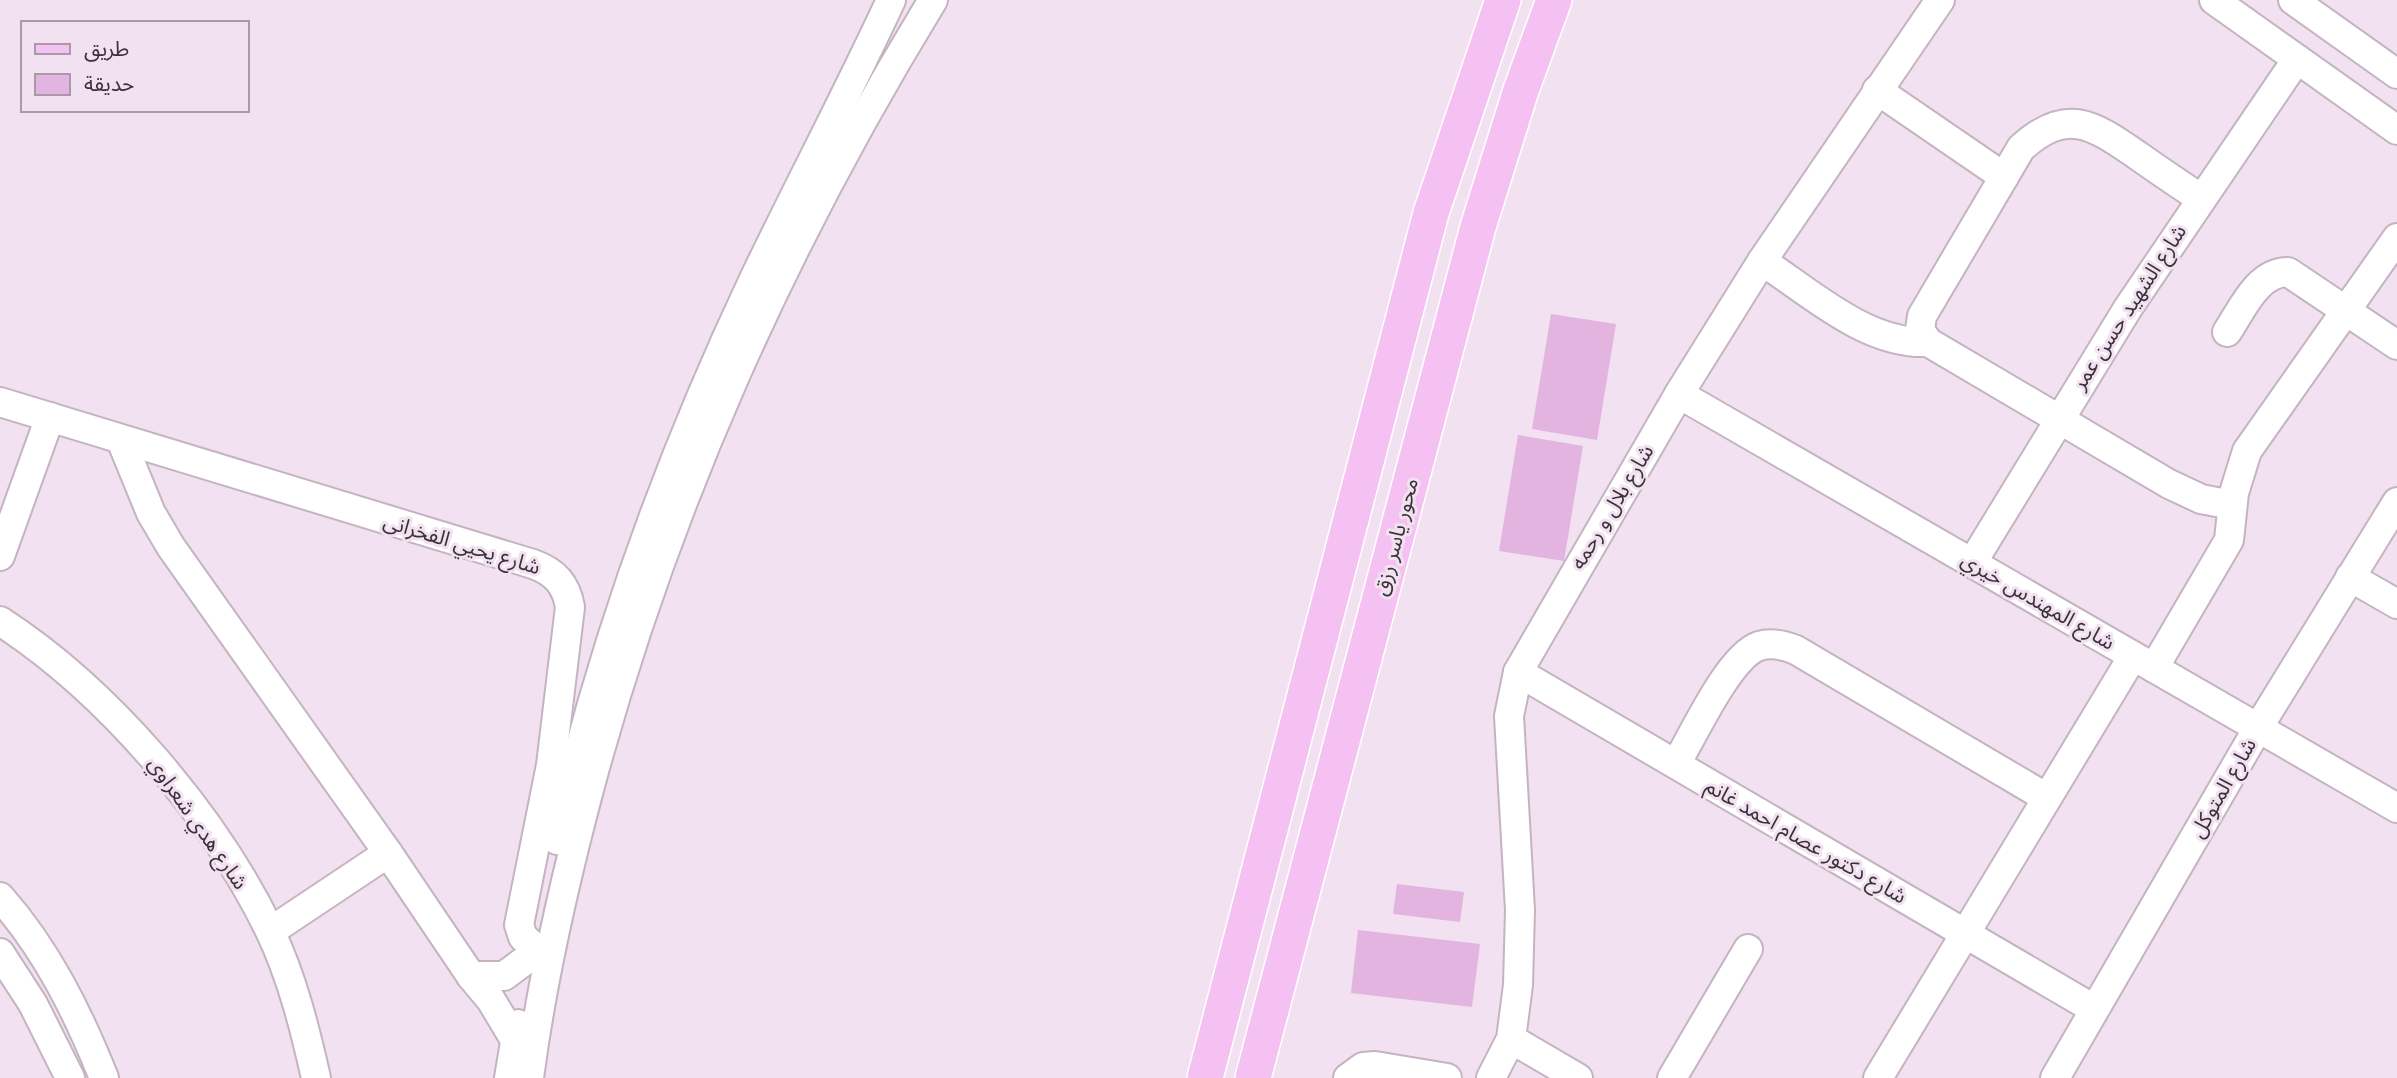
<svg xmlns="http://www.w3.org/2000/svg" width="2397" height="1078" viewBox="0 0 2397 1078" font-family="'Nunito Sans','Noto Sans Arabic',sans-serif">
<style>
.green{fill:#e2b4df}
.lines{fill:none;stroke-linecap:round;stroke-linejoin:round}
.minor-casing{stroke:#c4b4c2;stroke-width:32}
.major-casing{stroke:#fff;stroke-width:38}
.minor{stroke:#fff;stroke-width:28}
.major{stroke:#f5c1f2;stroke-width:35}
.labels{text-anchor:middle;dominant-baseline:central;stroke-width:6;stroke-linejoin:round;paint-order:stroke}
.street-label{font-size:21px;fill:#393339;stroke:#f2e1f0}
</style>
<rect width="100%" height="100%" fill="#f2e1f0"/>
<!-- green -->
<g class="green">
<polygon points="1551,314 1616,324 1597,440 1532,429"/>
<polygon points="1518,435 1583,446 1564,561 1499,551"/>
<polygon points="1397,884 1464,892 1460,922 1393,914"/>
<polygon points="1358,930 1480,944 1472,1007 1351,993"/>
</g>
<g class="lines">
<defs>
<g id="minor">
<polyline points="2214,0 2397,130"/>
<polyline points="2293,0 2397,74"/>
<polyline points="1877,90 2004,177"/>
<path d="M2200,198C2179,184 2158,170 2137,155C2093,125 2067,106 2021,148L1922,316L1920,330L1928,342L2169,484L2201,499L2232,505"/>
<path d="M1762,261C1811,293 1867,345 1928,342"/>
<path d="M2227,332C2242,310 2257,272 2288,272L2397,345"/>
<polyline points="1679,394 2397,808"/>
<path d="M0,402L533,564C555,572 566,584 570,607L551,765L519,925L523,937L533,946"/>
<polyline points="121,440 151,513 171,547 388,853 471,976 491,1000 515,1040"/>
<polyline points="0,556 50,417"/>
<polyline points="1972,563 2128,308 2297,59"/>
<polyline points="2350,577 2397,604"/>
<path d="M0,621C108,691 214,815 270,931C292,977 305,1029 316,1078"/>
<polyline points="2154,668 2229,540 2234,493 2247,451 2397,238"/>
<polyline points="1518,672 2094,1009"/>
<path d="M1676,764C1693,736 1729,656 1759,646C1772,642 1784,645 1796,650L2047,798"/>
<path d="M557,840C601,646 668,461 753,281C798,187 847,95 891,0"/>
<path d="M0,897C47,950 78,1013 104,1078"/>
<polyline points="271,931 388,853"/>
<polyline points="0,953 33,1004 70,1078"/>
<polyline points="471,976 504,976 531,956"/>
<polyline points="1511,1039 1578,1078"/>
<polyline points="509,1078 518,1024"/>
<path d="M529,1078C542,978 565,879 591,782C667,502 782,247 933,0"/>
<polyline points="1348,1078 1363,1067 1375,1066 1447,1078"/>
<polyline points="1491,1078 1511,1039 1518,985 1520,910 1509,716 1518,672 1679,394 1762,261 1940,0"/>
<polyline points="1672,1078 1748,949"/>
<polyline points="1878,1078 2133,656"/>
<polyline points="2055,1078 2258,728 2397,502"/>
</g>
<g id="major">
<polyline points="1205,1078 1431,213 1503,0"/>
<polyline points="1253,1078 1478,227 1521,90 1554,0"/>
</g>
</defs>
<!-- minor casing -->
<use href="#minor" class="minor-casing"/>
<!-- major casing -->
<use href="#major" class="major-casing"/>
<!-- minor -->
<use href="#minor" class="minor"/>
<!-- major -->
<use href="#major" class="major"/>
</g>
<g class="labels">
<!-- street labels -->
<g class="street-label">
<text transform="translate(2129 307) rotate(-57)">شارع الشهيد حسن عمر</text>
<text transform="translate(1612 507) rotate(-59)">شارع بلال و رحمه</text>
<text transform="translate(1396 537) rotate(-75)">محور ياسر رزق</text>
<text transform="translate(462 544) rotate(17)">شارع يحيي الفخرانى</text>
<text transform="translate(2038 601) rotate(30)">شارع المهندس خيري</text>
<text transform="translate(2223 788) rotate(-60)">شارع المتوكل</text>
<text transform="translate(198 823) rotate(55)">شارع هدي شعراوي</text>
<text transform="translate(1806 841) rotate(30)">شارع دكتور عصام احمد غانم</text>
</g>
</g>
<!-- legend -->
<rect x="21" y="21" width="228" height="91" fill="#f2e1f0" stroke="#a89ba7" stroke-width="2"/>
<rect x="35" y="44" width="35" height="10" fill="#f5c1f2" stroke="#a89ba7" stroke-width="2"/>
<text x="84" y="56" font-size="21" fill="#393339">طريق</text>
<rect x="35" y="74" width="35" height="21" fill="#e2b4df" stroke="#a89ba7" stroke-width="2"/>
<text x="84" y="91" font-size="21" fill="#393339">حديقة</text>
</svg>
